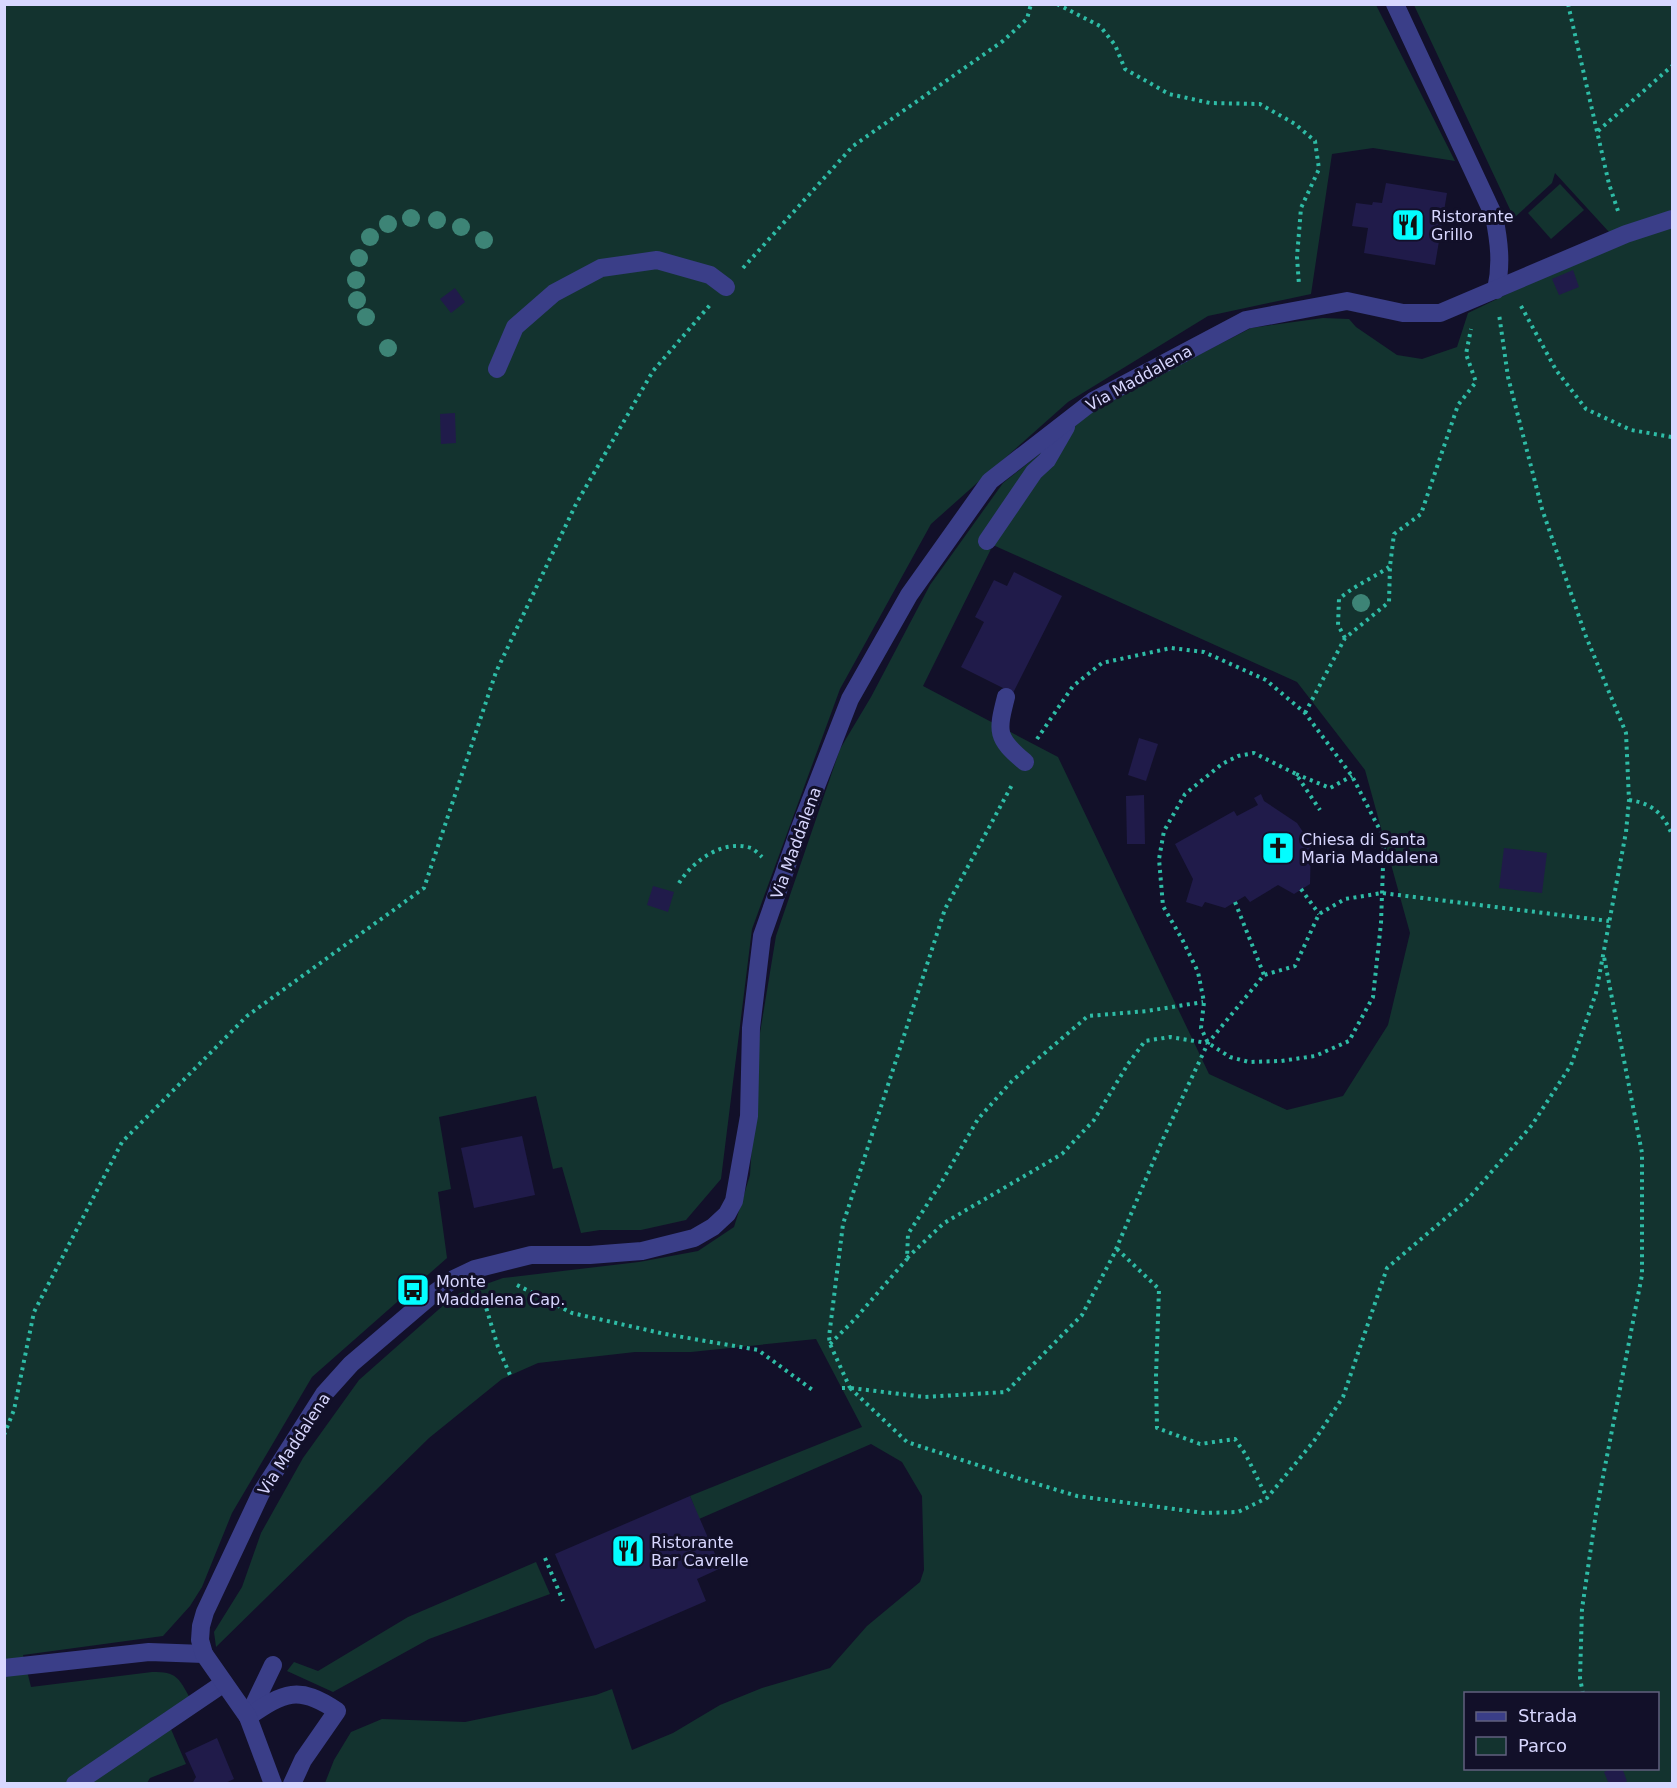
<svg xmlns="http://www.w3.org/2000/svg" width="1677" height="1788" viewBox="0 0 1677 1788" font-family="'DejaVu Sans',sans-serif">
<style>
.green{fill:#13332f;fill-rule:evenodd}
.building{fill:#201b4a}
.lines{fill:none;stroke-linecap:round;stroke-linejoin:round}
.path{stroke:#2ebca6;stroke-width:4;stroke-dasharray:3 4.5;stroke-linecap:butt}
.minor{stroke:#3a3e88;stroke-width:18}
.tree{fill:#3d8476}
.labels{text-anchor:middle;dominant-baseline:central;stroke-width:6;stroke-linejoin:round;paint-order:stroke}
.poi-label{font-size:16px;fill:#d8d7ff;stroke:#121029;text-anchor:start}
.street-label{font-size:16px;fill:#d8d7ff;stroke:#121029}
</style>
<rect width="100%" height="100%" fill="#121029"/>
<!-- green -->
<g class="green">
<path d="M5,5H1376L1455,161L1373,148L1332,154L1311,294L1208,316L1068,402L931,524L840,689L752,929L721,1179L686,1220L641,1230H600L581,1233L562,1167L553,1169L536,1096L439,1117L451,1189L438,1192L447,1258L312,1377L232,1513L202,1587L190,1606L163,1636L23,1655L31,1687L152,1672C177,1672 178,1677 190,1698L164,1713L186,1764L150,1778L147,1783L5,1784Z"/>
<path d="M1414,5H1672V1783H325L334,1760L351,1732L382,1719L465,1722L596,1695L612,1689L632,1750L673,1733L720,1705L762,1688L830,1668L867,1626L920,1582L924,1570L922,1496L902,1462L871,1444L699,1519L690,1496L862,1427L816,1339L691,1352H635L538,1363L502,1379L429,1438L216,1647L214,1632L242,1587L261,1533L303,1458L359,1380L455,1295L503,1278L639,1262L698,1251L734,1227L750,1175L758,1045L776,936L840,749L871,697L930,585L1003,483L1101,405L1251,328L1323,318L1349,319L1356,327L1397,355L1422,359L1457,347L1468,313L1534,281L1620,244L1555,173L1552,183L1514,218ZM993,545L1297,682L1365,770L1410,933L1388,1025L1343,1096L1287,1110L1209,1074L1058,757L923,686ZM1466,1694H1658V1768H1466Z"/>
<polygon points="1560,184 1584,210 1551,239 1528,213"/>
<polygon points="536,1562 550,1594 429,1639 333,1692 287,1671 294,1662 318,1671 408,1617"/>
</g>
<!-- building -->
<g class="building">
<polygon points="1386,183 1447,193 1435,265 1364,253 1368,228 1352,226 1356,203 1372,205 1373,202 1382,203"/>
<polygon points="1573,270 1579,287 1559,295 1552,279"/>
<polygon points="455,288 465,302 451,313 440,299"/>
<polygon points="455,413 456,443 441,444 440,414"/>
<polygon points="1014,572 1062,596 1013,693 961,667 984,622 975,617 994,580 1007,586"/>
<polygon points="1139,738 1158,744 1146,781 1128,775"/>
<polygon points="1261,794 1264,801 1297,823 1311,844 1310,884 1294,894 1278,885 1250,902 1245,896 1225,908 1205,902 1202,907 1186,902 1193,879 1175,844 1234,811 1237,816 1258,805 1254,798"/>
<polygon points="1144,795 1145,844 1127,844 1126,796"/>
<polygon points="1504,848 1547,853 1542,893 1499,888"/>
<polygon points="653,886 674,892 668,912 647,905"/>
<polygon points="522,1136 535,1195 474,1208 461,1148"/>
<polygon points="690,1496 721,1568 697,1579 706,1601 595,1649 555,1554"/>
<polygon points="217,1738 234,1779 223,1784 192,1784 196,1777 185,1753"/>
<polygon points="1612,1768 1622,1768 1627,1781 1622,1784 1609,1784 1604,1772"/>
</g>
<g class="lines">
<!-- path -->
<g class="path">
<polyline points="1057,4 1100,26 1115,45 1125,69 1169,94 1210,103 1260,104 1295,124 1315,141 1319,169 1301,208 1297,257 1299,285"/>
<polyline points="1568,4 1609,184 1618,211"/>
<polyline points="1598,131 1672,66"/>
<polyline points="743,268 853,146 1003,41 1027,19 1031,4"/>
<polyline points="1521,306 1556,370 1586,409 1631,430 1672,437"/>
<path d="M1345,638L1338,625L1339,599C1355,585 1373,578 1389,567"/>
<polyline points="1305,713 1345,638 1389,602 1390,566 1394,534 1421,514 1458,405 1476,382 1466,354 1471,329"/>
<polyline points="1037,739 1073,686 1102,663 1171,648 1204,652 1266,680 1305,713 1352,776 1384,838 1381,923 1373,997 1349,1041 1315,1056 1281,1061 1249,1062 1230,1057 1208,1043 1201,1028 1204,1002 1198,972 1182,939 1163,906 1159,859 1164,831 1185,794 1222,764 1238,756 1254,753 1296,774 1320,810"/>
<polyline points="1296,774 1330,788 1352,776"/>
<path d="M1629,800C1652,803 1664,814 1672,835"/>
<path d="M679,883C693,861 722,839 751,848C755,850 759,854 762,857"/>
<polyline points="1301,889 1319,914"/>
<polyline points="1235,902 1264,975"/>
<polyline points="1117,1249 1159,1289 1156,1376 1157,1428 1200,1444 1235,1439 1246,1455 1267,1498"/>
<polyline points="907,1258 944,1223 1062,1154 1094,1120 1128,1064 1145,1041 1170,1037 1207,1043"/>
<polyline points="517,1285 572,1313 665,1334 758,1350 814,1391"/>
<polyline points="482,1294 498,1347 510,1375"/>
<polyline points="830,1344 855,1319 907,1259 908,1234 941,1183 978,1119 1012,1081 1088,1016 1147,1011 1203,1002"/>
<polyline points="842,1388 850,1388 830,1344 829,1337 843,1224 945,909 1013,783"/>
<polyline points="850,1388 907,1442 1014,1477 1077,1496 1204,1513 1238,1512 1267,1498 1314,1441 1343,1397 1387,1268 1468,1199 1532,1125 1571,1065 1596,993 1626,832 1629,800 1626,733 1585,634 1542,509 1508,377 1499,314"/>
<polyline points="851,1388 925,1397 1006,1392 1082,1315 1114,1254 1162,1141 1208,1043 1264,975 1295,966 1319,914 1345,899 1382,893 1609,921"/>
<polyline points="4,1435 14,1410 34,1312 122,1142 247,1016 424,888 496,672 576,504 653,371 710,305"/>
<polyline points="545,1558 563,1601"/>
<polyline points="1583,1694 1580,1678 1582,1609 1596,1513 1642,1275 1642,1153 1604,957"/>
</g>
<!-- minor -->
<g class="minor">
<path d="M1395,4L1494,216C1499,241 1502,264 1496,290"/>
<polyline points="497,369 515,327 554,293 601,268 657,260 710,275 726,287"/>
<polyline points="987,541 1034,472 1047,460 1066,427"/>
<path d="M1006,697C997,732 996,738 1025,762"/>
<polyline points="4,1668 149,1652 204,1654"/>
<polyline points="249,1715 273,1665"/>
<path d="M248,1717C284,1692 299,1685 337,1711L303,1760L292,1784"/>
<polyline points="75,1784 224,1683"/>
<polyline points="273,1784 248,1717 204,1654 200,1640 201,1626 205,1612 261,1493 324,1394 351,1364 433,1294 454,1279 475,1269 531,1255 590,1255 642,1251 694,1238 713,1227 727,1214 734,1201 749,1116 751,1028 762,936 801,825 850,699 909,595 990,481 1093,401 1246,320 1347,301 1403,313 1440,313 1626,234 1672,219"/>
</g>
</g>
<!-- trees -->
<g class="tree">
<circle cx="411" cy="218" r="9"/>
<circle cx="437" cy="220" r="9"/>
<circle cx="388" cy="224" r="9"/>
<circle cx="461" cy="227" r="9"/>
<circle cx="370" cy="237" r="9"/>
<circle cx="484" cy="240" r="9"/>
<circle cx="359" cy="258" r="9"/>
<circle cx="356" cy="280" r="9"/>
<circle cx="357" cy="300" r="9"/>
<circle cx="366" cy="317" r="9"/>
<circle cx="388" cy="348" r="9"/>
<circle cx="1361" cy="603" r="9"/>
</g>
<!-- icons -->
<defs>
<symbol id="restaurant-square" viewBox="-11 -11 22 22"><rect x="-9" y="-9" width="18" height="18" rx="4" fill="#03fdff" stroke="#121029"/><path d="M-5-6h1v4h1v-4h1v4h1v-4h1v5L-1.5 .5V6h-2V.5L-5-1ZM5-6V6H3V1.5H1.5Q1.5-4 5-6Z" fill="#111"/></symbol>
<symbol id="church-square" viewBox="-11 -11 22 22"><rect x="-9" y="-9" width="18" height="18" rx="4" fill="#03fdff" stroke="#121029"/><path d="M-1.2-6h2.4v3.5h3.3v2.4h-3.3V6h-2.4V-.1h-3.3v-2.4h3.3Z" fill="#111"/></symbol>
<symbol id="bus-square" viewBox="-11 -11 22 22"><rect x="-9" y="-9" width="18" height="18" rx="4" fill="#03fdff" stroke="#121029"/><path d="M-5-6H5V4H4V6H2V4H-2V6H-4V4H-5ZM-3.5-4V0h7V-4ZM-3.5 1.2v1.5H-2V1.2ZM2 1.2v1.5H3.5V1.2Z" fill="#111"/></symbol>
</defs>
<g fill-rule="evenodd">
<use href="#restaurant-square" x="1389" y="206" width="38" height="38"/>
<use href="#church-square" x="1259" y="829" width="38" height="38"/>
<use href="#bus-square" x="394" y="1271" width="38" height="38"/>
<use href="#restaurant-square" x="609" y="1532" width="38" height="38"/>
</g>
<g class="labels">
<!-- poi labels -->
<g class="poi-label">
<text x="1431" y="216">Ristorante<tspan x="1431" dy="18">Grillo</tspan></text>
<text x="1301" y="839">Chiesa di Santa<tspan x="1301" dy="18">Maria Maddalena</tspan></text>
<text x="436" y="1281">Monte<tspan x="436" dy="18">Maddalena Cap.</tspan></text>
<text x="651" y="1542">Ristorante<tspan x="651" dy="18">Bar Cavrelle</tspan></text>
</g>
<!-- street labels -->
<g class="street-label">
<text transform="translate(1139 378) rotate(-29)">Via Maddalena</text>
<text transform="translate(796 843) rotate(-70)">Via Maddalena</text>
<text transform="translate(294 1444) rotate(-57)">Via Maddalena</text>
</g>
</g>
<!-- border -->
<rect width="1677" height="1788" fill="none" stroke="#d8d7ff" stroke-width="12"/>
<!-- legend -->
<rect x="1464" y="1692" width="195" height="78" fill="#121029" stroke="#61607f" stroke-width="1.5"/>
<rect x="1476" y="1712" width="30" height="9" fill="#3a3e88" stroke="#61607f" stroke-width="1.5"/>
<text x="1518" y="1722" font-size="18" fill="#d8d7ff">Strada</text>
<rect x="1476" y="1737" width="30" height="18" fill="#13332f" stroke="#61607f" stroke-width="1.5"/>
<text x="1518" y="1752" font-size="18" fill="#d8d7ff">Parco</text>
</svg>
